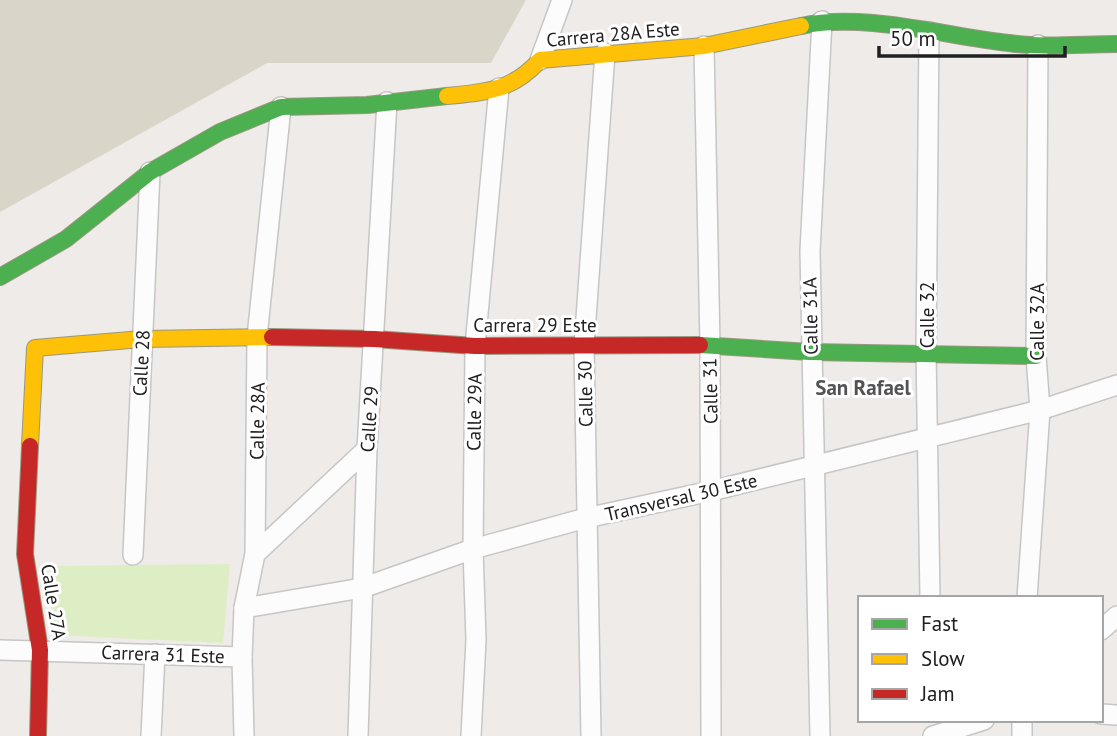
<svg xmlns="http://www.w3.org/2000/svg" width="1117" height="736" viewBox="0 0 1117 736" font-family="'PT Sans',sans-serif">
<style>
.construction{fill:#d9d6c9}
.grass{fill:#deeec4}
.lines{fill:none;stroke-linecap:round;stroke-linejoin:round}
.street-casing{stroke:#c7c6c4;stroke-width:22}
.fast-casing{stroke:#99987f;stroke-width:18}
.slow-casing{stroke:#99987f;stroke-width:18}
.jam-casing{stroke:#99987f;stroke-width:18}
.street{stroke:#fcfcfc;stroke-width:19}
.fast{stroke:#4caf50;stroke-width:16}
.slow{stroke:#ffc107;stroke-width:16}
.jam{stroke:#c62828;stroke-width:16}
.labels{text-anchor:middle;dominant-baseline:central;stroke-width:6;stroke-linejoin:round;paint-order:stroke}
.street-label{font-size:19px;fill:#202020;stroke:#fff}
.neighbourhood-label{font-size:21px;font-weight:bold;fill:#535353;stroke:#fff}
</style>
<rect width="100%" height="100%" fill="#eeebe8"/>
<!-- construction -->
<polygon class="construction" points="0,0 526,0 491,63 267,63 0,212"/>
<!-- grass -->
<polygon class="grass" points="230,564 223,643 53,635 55,566"/>
<g class="lines">
<defs>
<g id="street">
<polyline points="929,32 926,352 930,598"/>
<polyline points="704,46 710,345 711,736"/>
<polyline points="540,60 562,0"/>
<polyline points="255,554 367,449"/>
<polyline points="133,555 150,172"/>
<polyline points="1027,598 1040,410 1036,356 1038,45"/>
<polyline points="244,608 362,588 473,549 586,518 711,491 1040,410 1117,385"/>
<polyline points="1101,630 1117,616"/>
<polyline points="0,650 242,657"/>
<polyline points="1101,714 1117,715"/>
<polyline points="151,736 155,654"/>
<polyline points="244,736 242,657 244,608 255,554 257,337 281,107"/>
<polyline points="358,736 367,449 387,102"/>
<polyline points="471,736 476,640 473,549 475,346 499,88"/>
<polyline points="591,736 584,346 605,53"/>
<polyline points="820,736 810,251 822,21"/>
<polyline points="933,736 984,720"/>
<polyline points="1022,736 1022,720"/>
</g>
<g id="fast">
<path d="M801,26C863,12 945,36 1009,43C1044,48 1082,44 1117,44"/>
<polyline points="0,277 66,239 150,172 220,132 281,107 367,105 447,96"/>
<polyline points="700,345 810,352 1036,356"/>
</g>
<g id="slow">
<path d="M447,96C487,92 512,91 540,60L704,46L801,26"/>
<polyline points="30,446 35,348 142,339 272,337"/>
</g>
<g id="jam">
<polyline points="272,337 374,339 475,346 700,345"/>
<polyline points="30,446 25,554 40,650 38,736"/>
</g>
</defs>
<!-- street casing -->
<use href="#street" class="street-casing"/>
<!-- fast casing -->
<use href="#fast" class="fast-casing"/>
<!-- slow casing -->
<use href="#slow" class="slow-casing"/>
<!-- jam casing -->
<use href="#jam" class="jam-casing"/>
<!-- street -->
<use href="#street" class="street"/>
<!-- fast -->
<use href="#fast" class="fast"/>
<!-- slow -->
<use href="#slow" class="slow"/>
<!-- jam -->
<use href="#jam" class="jam"/>
</g>
<g class="labels">
<!-- street labels -->
<g class="street-label">
<text transform="translate(613 34) rotate(-5)">Carrera 28A Este</text>
<text transform="translate(927 315) rotate(-90)">Calle 32</text>
<text transform="translate(810 316) rotate(-91)">Calle 31A</text>
<text transform="translate(1037 322) rotate(-90)">Calle 32A</text>
<text x="535" y="325">Carrera 29 Este</text>
<text transform="translate(141 363) rotate(-87)">Calle 28</text>
<text transform="translate(710 391) rotate(-91)">Calle 31</text>
<text transform="translate(585 394) rotate(-91)">Calle 30</text>
<text transform="translate(474 412) rotate(-89)">Calle 29A</text>
<text transform="translate(369 419) rotate(-86)">Calle 29</text>
<text transform="translate(257 421) rotate(-89)">Calle 28A</text>
<text transform="translate(681 497) rotate(-13)">Transversal 30 Este</text>
<text transform="translate(54 602) rotate(81)">Calle 27A</text>
<text transform="translate(163 654) rotate(2)">Carrera 31 Este</text>
</g>
<!-- neighbourhood labels -->
<g class="neighbourhood-label">
<text x="863" y="387">San Rafael</text>
</g>
</g>
<!-- legend -->
<rect x="858" y="596" width="245" height="126" fill="#ffffff" stroke="#a6a6a6" stroke-width="2"/>
<rect x="872" y="619" width="35" height="10" fill="#4caf50" stroke="#a6a6a6" stroke-width="2"/>
<text x="921" y="631" font-size="21" fill="#202020">Fast</text>
<rect x="872" y="654" width="35" height="10" fill="#ffc107" stroke="#a6a6a6" stroke-width="2"/>
<text x="921" y="666" font-size="21" fill="#202020">Slow</text>
<rect x="872" y="689" width="35" height="10" fill="#c62828" stroke="#a6a6a6" stroke-width="2"/>
<text x="921" y="701" font-size="21" fill="#202020">Jam</text>
<!-- scale -->
<path d="M879 46v10h186v-10" fill="none" stroke="#202020" stroke-width="3.5"/>
<text x="890" y="46" font-size="21" fill="#202020" stroke="#ffffff" stroke-width="5" paint-order="stroke">50 m</text>
</svg>
